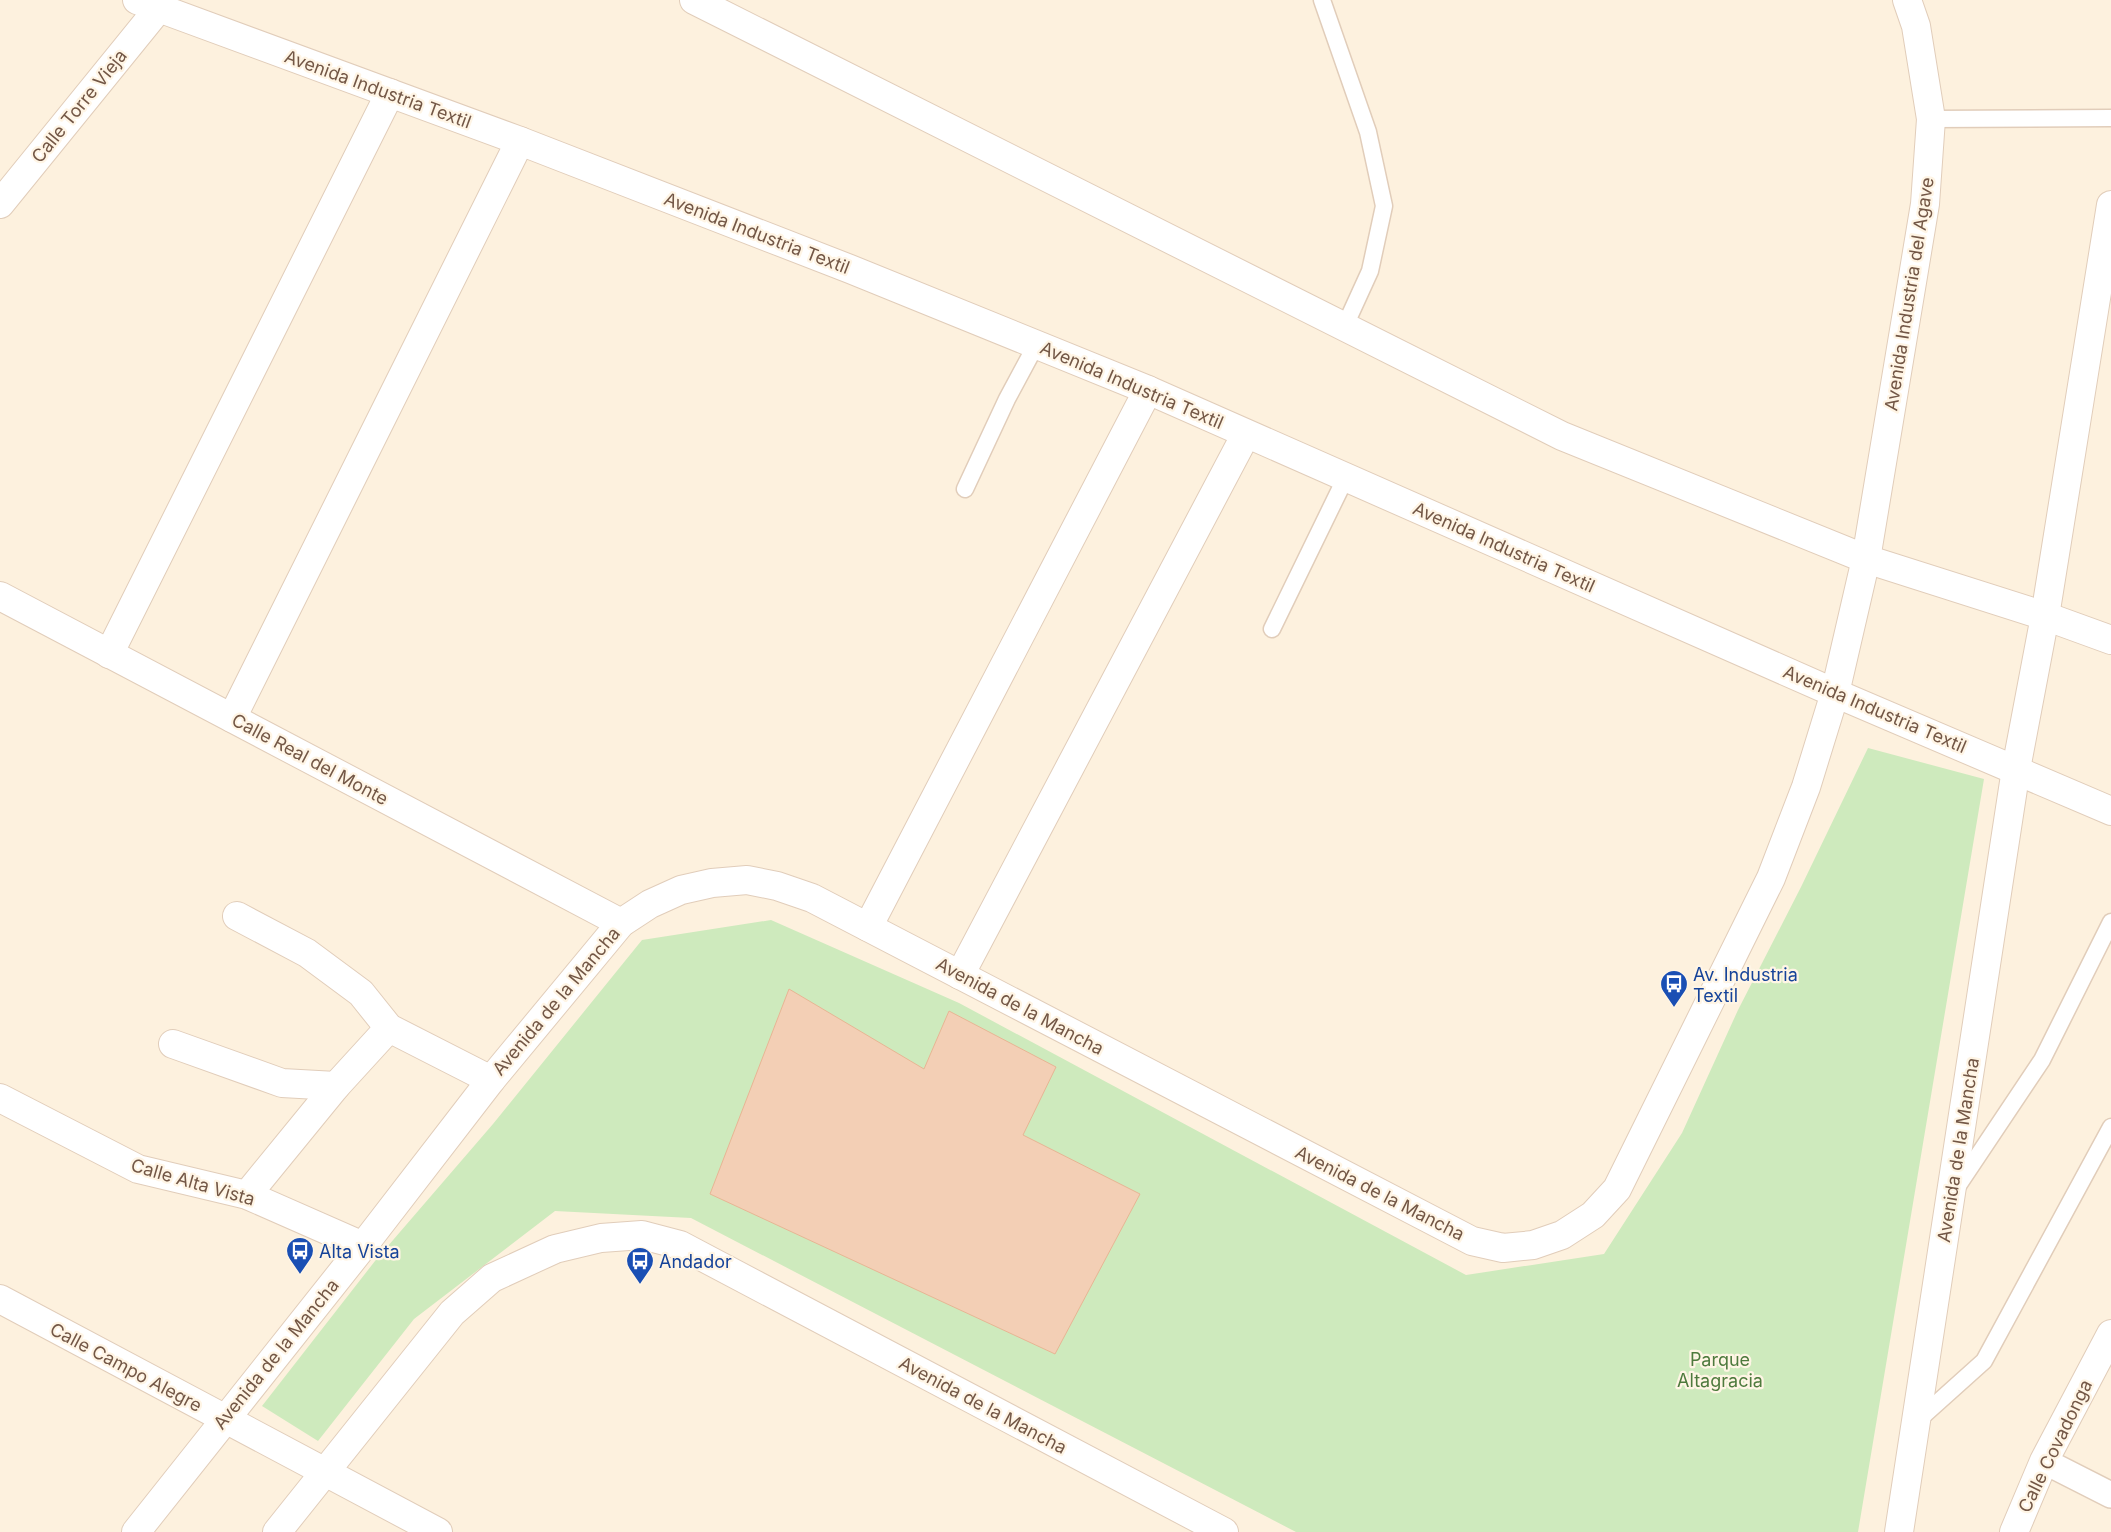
<svg xmlns="http://www.w3.org/2000/svg" width="2111" height="1532" viewBox="0 0 2111 1532" font-family="Inter,sans-serif">
<style>
.green{fill:#ceeabd}
.building{fill:#f3cfb5;stroke:#e7b594}
.lines{fill:none;stroke-linecap:round;stroke-linejoin:round}
.service-casing{stroke:#e1cdba;stroke-width:19}
.pedestrian-casing{stroke:#e1cdba;stroke-width:28}
.minor-casing{stroke:#e1cdba;stroke-width:30}
.tertiary-casing{stroke:#e1cdba;stroke-width:30}
.service{stroke:#fff;stroke-width:16}
.pedestrian{stroke:#fff;stroke-width:25}
.minor{stroke:#fff;stroke-width:28}
.tertiary{stroke:#fff;stroke-width:28}
.labels{text-anchor:middle;dominant-baseline:central;stroke-width:4.5;stroke-linejoin:round;paint-order:stroke}
.street-label{font-size:18px;fill:#735746;stroke:#fff5e5}
.transit-label{font-size:18px;fill:#164399;stroke:#fff5e5;text-anchor:start}
.park-label{font-size:18px;fill:#4e7a3d;stroke:#fff5e5}
</style>
<rect width="100%" height="100%" fill="#fdf1de"/>
<!-- green -->
<polygon class="green" points="1868,748 1984,779 1858,1532 1296,1532 691,1218 555,1211 414,1319 318,1441 262,1406 375,1261 493,1124 642,940 771,920 959,1003 1466,1275 1604,1254 1682,1133 1738,1010 1801,887"/>
<!-- building -->
<polygon class="building" points="789,989 924,1069 949,1011 1056,1067 1023,1135 1140,1194 1055,1354 710,1194"/>
<g class="lines">
<defs>
<g id="service">
<polyline points="1322,0 1368,132 1384,206 1370,271 1344,328"/>
<polyline points="1931,119 2111,118"/>
<polyline points="965,489 1007,399 1036,345"/>
<polyline points="1272,629 1346,477"/>
<polyline points="1957,1187 2042,1060 2111,922"/>
<polyline points="1916,1422 1984,1361 2111,1127"/>
</g>
<polyline id="pedestrian" points="2044,1461 2111,1495"/>
<g id="minor">
<polyline points="0,204 159,8"/>
<polyline points="0,596 621,923"/>
<polyline points="109,654 390,93"/>
<polyline points="232,718 520,141"/>
<polyline points="237,916 307,953 361,993 389,1028 491,1080"/>
<polyline points="868,927 1148,390"/>
<polyline points="960,975 1246,434"/>
<polyline points="173,1044 282,1083 336,1086 389,1028"/>
<polyline points="0,1098 138,1169 247,1195 363,1246"/>
<polyline points="247,1195 336,1086"/>
<polyline points="0,1299 438,1532"/>
<polyline points="2014,1532 2044,1461 2111,1334"/>
</g>
<g id="tertiary">
<polyline points="137,0 520,141 850,269 1148,390 1835,693 2111,811"/>
<polyline points="694,0 1562,436 1866,559 2045,616 2111,640"/>
<polyline points="136,1532 363,1246 491,1080 621,923 650,904 681,890 712,883 747,880 777,886 812,898 1472,1241 1503,1248 1533,1245 1562,1235 1593,1215 1617,1189 1771,878 1806,787 1835,693 1866,559 1925,204 1931,119 1916,26 1907,0"/>
<polyline points="277,1532 452,1313 492,1278 555,1249 601,1238 642,1235 680,1245 1224,1532"/>
<polyline points="1899,1532 2016,769 2045,616 2111,205"/>
</g>
</defs>
<!-- service casing -->
<use href="#service" class="service-casing"/>
<!-- pedestrian casing -->
<use href="#pedestrian" class="pedestrian-casing"/>
<!-- minor casing -->
<use href="#minor" class="minor-casing"/>
<!-- tertiary casing -->
<use href="#tertiary" class="tertiary-casing"/>
<!-- service -->
<use href="#service" class="service"/>
<!-- pedestrian -->
<use href="#pedestrian" class="pedestrian"/>
<!-- minor -->
<use href="#minor" class="minor"/>
<!-- tertiary -->
<use href="#tertiary" class="tertiary"/>
</g>
<!-- icons -->
<defs>
<symbol id="bus-pin" viewBox="-11 -11 22 30"><path d="M0 17L-7.5 6A9.5 9.5 0 1 1 7.5 6Z" fill="#1a4fb4" stroke="#fff5e5"/><path d="M-5-6H5V4H4V6H2V4H-2V6H-4V4H-5ZM-3.5-4V0h7V-4ZM-3.5 1.2v1.5H-2V1.2ZM2 1.2v1.5H3.5V1.2Z" fill="#fff"/></symbol>
</defs>
<g fill-rule="evenodd">
<use href="#bus-pin" x="1658" y="968" width="32" height="43"/>
<use href="#bus-pin" x="284" y="1235" width="32" height="43"/>
<use href="#bus-pin" x="624" y="1245" width="32" height="43"/>
</g>
<g class="labels">
<!-- street labels -->
<g class="street-label">
<text transform="translate(378 89) rotate(20)">Avenida Industria Textil</text>
<text transform="translate(79 106) rotate(-51)">Calle Torre Vieja</text>
<text transform="translate(757 233) rotate(21)">Avenida Industria Textil</text>
<text transform="translate(1909 294) rotate(-81)">Avenida Industria del Agave</text>
<text transform="translate(1132 385) rotate(23)">Avenida Industria Textil</text>
<text transform="translate(1504 547) rotate(24)">Avenida Industria Textil</text>
<text transform="translate(1875 709) rotate(23)">Avenida Industria Textil</text>
<text transform="translate(310 759) rotate(28)">Calle Real del Monte</text>
<text transform="translate(556 1001) rotate(-50)">Avenida de la Mancha</text>
<text transform="translate(1020 1006) rotate(28)">Avenida de la Mancha</text>
<text transform="translate(1958 1150) rotate(-81)">Avenida de la Mancha</text>
<text transform="translate(193 1182) rotate(16)">Calle Alta Vista</text>
<text transform="translate(1380 1193) rotate(27)">Avenida de la Mancha</text>
<text transform="translate(276 1354) rotate(-51)">Avenida de la Mancha</text>
<text transform="translate(126 1367) rotate(28)">Calle Campo Alegre</text>
<text transform="translate(983 1405) rotate(28)">Avenida de la Mancha</text>
<text transform="translate(2055 1446) rotate(-64)">Calle Covadonga</text>
</g>
<!-- transit labels -->
<g class="transit-label">
<text x="1693" y="974">Av. Industria<tspan x="1693" dy="21">Textil</tspan></text>
<text x="319" y="1251">Alta Vista</text>
<text x="659" y="1261">Andador</text>
</g>
<!-- park labels -->
<g class="park-label">
<text x="1720" y="1359">Parque<tspan x="1720" dy="21">Altagracia</tspan></text>
</g>
</g>
</svg>
